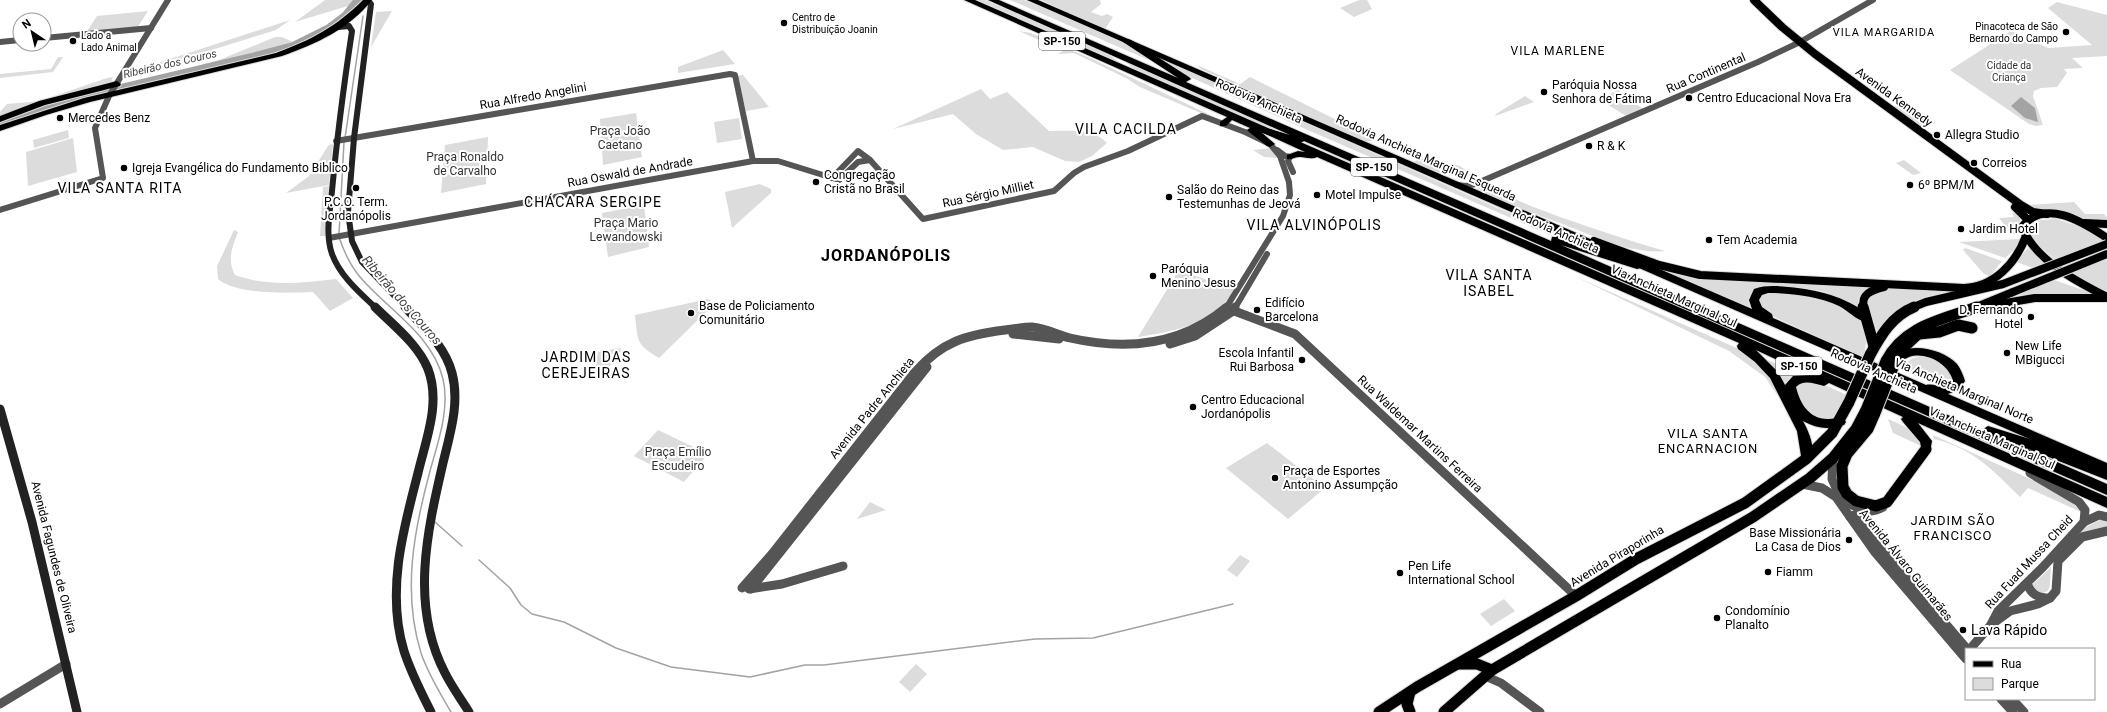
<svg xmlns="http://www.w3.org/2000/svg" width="2107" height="712" viewBox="0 0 2107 712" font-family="Roboto,sans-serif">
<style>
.green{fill:#dcdcdc}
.water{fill:#a3a3a3}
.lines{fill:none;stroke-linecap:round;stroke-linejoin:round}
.stream{stroke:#a3a3a3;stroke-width:1.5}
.river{stroke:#a3a3a3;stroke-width:8}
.primary-far1-casing{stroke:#dbdbdb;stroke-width:10}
.primary-casing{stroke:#dbdbdb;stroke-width:13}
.trunk-casing{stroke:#dbdbdb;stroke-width:2}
.motorway-casing{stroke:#dbdbdb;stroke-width:2}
.tertiary-far1{stroke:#555;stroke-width:6}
.tertiary{stroke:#555;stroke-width:9}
.secondary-far1{stroke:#222;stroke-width:6}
.secondary{stroke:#222;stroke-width:9}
.primary-far1{stroke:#000;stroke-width:8}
.primary{stroke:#000;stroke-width:11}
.trunk{fill:#000;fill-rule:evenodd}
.motorway{fill:#000;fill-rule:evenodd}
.primary-bridge-far1-casing{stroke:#dbdbdb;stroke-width:10;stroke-linecap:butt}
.primary-bridge-casing{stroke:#dbdbdb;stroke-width:13;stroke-linecap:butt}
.primary-bridge-far1{stroke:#000;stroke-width:8}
.primary-bridge{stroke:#000;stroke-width:11}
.poi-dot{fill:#000;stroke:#fff;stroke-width:1.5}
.labels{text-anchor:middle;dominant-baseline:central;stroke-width:4;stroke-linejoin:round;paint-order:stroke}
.far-poi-label{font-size:10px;fill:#000;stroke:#fff;text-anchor:start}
.far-park-label{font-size:10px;fill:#333;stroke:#fff}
.far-neighbourhood-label{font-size:11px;letter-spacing:1px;fill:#000;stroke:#fff}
.shield{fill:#fff;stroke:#4c4c4c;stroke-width:1}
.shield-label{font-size:11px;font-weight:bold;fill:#000}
.far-water-label{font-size:11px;font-style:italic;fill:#444;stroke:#fff}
.far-quarter-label{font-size:12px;letter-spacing:1px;fill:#000;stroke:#fff}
.street-label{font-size:12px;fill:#000;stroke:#fff}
.poi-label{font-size:12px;fill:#000;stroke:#fff;text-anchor:start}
.park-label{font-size:12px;fill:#333;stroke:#fff}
.water-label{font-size:13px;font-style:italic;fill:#444;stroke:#fff}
.neighbourhood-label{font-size:13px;letter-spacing:1px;fill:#000;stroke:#fff}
.quarter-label{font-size:14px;letter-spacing:1px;fill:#000;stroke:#fff}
.near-poi-label{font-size:14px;fill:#000;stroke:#fff;text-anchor:start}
.district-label{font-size:16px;font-weight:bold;letter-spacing:1px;fill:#000;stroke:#fff}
</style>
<rect width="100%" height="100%" fill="#fff"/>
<!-- green -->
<g class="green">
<polygon points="325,0 355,0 351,5 295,22"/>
<polygon points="977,0 985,0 1109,54 1118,62"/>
<path d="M1010,0H1024C1072,20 1122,38 1165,67Z"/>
<polygon points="1041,0 1100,0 1101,4 1091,12 1102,16 1107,14 1113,17 1105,29"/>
<polygon points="1359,0 1367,0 1372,9 1354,17 1340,8"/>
<polygon points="2057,2 2107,15 2107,56 2072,58 2083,68 2064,69 2067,73 2057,87 2041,88 2034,91 2033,96 2043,125 2036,126 2029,124 1950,70 2011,31 2048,48 2092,45 2048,8"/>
<polygon points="148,11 137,28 86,33 97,16"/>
<polygon points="392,11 371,47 376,12"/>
<polygon points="290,20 276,30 128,76 130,72"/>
<polygon points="1019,31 1031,33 1090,58 1223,121 1210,117 1140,87 1126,78 1074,53 1058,54 1063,51"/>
<polygon points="275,37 282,37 293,42 258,54 125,86 219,60"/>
<polygon points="723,50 735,64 678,73 678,67"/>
<polygon points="58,57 63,57 53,72 0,78 0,74 51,69"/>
<polygon points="1160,58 1493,206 1595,249 1550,235 1303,128 1181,73"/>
<path d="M1126,62L1282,130L1294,137C1256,127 1219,107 1183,91C1165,83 1140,76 1126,62Z"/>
<polygon points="1197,65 1240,84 1250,77 1379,141 1363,141 1201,69"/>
<polygon points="743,75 769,107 746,111 737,76"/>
<polygon points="113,77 111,83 51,97 107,78"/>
<path d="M981,89L990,99L1007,92L1049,131C1067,131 1094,128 1107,143L1092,156L1079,162L1065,161L1033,147L1003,150L976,134L953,114L893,129Z"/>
<polygon points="1618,90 1643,109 1626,116 1599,99"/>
<polygon points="1525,96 1534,102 1495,116 1496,114"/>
<polygon points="1905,100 1936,123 1919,128 1892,108"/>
<polygon points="42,101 0,117 0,112 7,104"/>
<polygon points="636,113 642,157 603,165 600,119"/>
<polygon points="739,118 742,139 717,143 714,122"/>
<polygon points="68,130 69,138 34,148 33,140"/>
<polygon points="488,137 486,184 441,193 445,145"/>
<polygon points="73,138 77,172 28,186 26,152"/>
<polygon points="331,144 333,145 329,185 286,193 309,176 328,146"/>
<polygon points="1272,148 1278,158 1264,157 1253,150"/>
<polygon points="1421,157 1460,166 1477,179 1469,183 1468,179 1445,170 1438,173 1414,164 1414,162"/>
<polygon points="1904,160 1921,173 1913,175 1896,163"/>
<path d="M1489,182C1510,200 1535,207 1560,217C1595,229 1630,241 1665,251C1632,254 1601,239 1570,227C1538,215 1507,205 1477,188Z"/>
<polygon points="760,184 771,189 771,193 732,228 725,192"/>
<polygon points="329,186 326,236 320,236 323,187"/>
<polygon points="2074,202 2085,214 2104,214 2107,217 2107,221 2087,219 2069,215 2035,210 2029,205"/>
<polygon points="644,205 649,247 608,257 602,213"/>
<polygon points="2016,210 2021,217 2018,226 2020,234 2012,234 1999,218 2014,217 2012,213"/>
<path d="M2056,219L2084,228L2107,243V291C2088,286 2036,250 2030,232L2035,223L2041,220Z"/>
<path d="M234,230L238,232C232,247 227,260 235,275C268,287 301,283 336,279L353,298L330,311L313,292C288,293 237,295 218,279L217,266Z"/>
<polygon points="2020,239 2018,246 2005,258 1959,242"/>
<polygon points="1965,248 2002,261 1990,276 1984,274 1963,250"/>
<polygon points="2028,248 2046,263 2033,268 2016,262"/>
<path d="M1628,256L1669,270L1872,286L1859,297L1858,304L1861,311C1850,304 1840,297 1828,293C1811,288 1756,280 1748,299L1751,309Z"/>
<path d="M1179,270L1235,290C1211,326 1178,330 1138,337Z"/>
<path d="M1572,275L1741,350C1764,367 1772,379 1784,405L1765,377L1729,351Z"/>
<polygon points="2054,280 2098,295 2017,295"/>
<path d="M1903,288L1951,291C1918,299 1896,302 1878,333C1873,322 1863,309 1869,297L1889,289Z"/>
<polygon points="1771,292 1826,297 1855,315 1862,323 1867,335 1864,358 1766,313 1757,304 1759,297"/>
<path d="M708,299L711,301V307L659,358C636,344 638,342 635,315Z"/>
<polygon points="619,348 621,349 619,358 593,380 598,352"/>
<polygon points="1924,355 1944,363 1955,379 1949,387 1938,386 1900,370 1911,359"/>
<polygon points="1763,358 1800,374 1789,378 1787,389"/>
<polygon points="1805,381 1820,383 1847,395 1838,413 1833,418 1826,421 1808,413 1796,389 1799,384"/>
<path d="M1888,419C1901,425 1918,430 1921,446L1893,433Z"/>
<polygon points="658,430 708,454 684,482 634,456"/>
<path d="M1933,435L2061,493L2076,506L2081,512L2028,488L2020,497C1993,470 1972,448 1934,439Z"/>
<polygon points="1267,443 1325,488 1288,519 1226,468"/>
<polygon points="870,502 886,510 857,519"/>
<polygon points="2104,518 2107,519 2107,528 2076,537 2084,528"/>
<polygon points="1240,555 1250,561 1237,577 1227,570"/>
<polygon points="2051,567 2050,585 2048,591 2043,593 2037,592 2032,585"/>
<polygon points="1504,599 1515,611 1491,626 1480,614"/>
<polygon points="916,664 927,674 910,692 899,682"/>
</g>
<!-- water -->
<polygon class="water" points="2021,97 2035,108 2038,122 2025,118 2011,106"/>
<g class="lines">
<!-- stream -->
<g class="stream">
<polyline points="345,138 363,16"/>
<polyline points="339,234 344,142"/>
<path d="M339,237C344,252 350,265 360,277C388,310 432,334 443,379C450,409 438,442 430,471C414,530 402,592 421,653C428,674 440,693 451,712"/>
<polyline points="435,522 462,546"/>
<polyline points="479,560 510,588 521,605 532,614 564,622 616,648 671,667 750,677 805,665 824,665 1035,639 1093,638 1233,604"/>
</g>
<!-- river -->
<polyline class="river" points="0,124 75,99 252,57 293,46 329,28 345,16 358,0"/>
<defs>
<g id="primary-far1">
<polyline points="1754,0 1782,27 1815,54 2021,205 2033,212 2047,214"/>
<polyline points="2015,207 2027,219"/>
<polyline points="2085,223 2107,224"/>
<path d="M2107,238C2084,223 2045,197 2022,227C2036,261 2076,281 2107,297"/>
<path d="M1594,241L1659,265L1700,275L1964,288C1994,287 2016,263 2026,236"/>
<polyline points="1994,305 2035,298 2105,298"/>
<path d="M1864,308C1860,294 1872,290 1884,287"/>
<polyline points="1911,308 1926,302 2003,284"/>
<polyline points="1974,308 2013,292"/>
</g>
<g id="primary">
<polyline points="1863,307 1874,346"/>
<polyline points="1919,334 1939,332 1958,325 1972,328"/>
<path d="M1870,355C1881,335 1892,316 1914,307"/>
<path d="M1886,361C1905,325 1942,320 1977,307"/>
<polyline points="1894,363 1902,349 1918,334"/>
<polyline points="1875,413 1868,429 1847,454 1842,466 1843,487 1847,494 1856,501 1876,506 1887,502 1926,449"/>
<polyline points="1459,664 1477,664 1492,670"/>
<polyline points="1410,692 1407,704 1410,712"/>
<polyline points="1379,712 1417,687 1576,596 1636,559 1745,503 1806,459 1832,433 1849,402"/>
<polyline points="1444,712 1492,670 1753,517 1810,478 1833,458 1856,429 1866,410"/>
</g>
<g id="trunk">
<path d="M363,0H372C349,29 316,44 282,56L90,102L46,115L0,131V125L84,98L276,53C311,40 336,27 363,0Z"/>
<path d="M964,0H975L1699,316L2107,497V508L1918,423L1932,441L1930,452L1926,454L1922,452L1920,442L1903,422L1901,419L1903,417L1829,383L1824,386C1814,384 1804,379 1796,387C1800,404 1810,420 1829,419C1834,419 1839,417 1844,419L1846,422L1844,425C1829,430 1817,429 1803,421C1809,432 1817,450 1810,462L1806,464L1802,462L1797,431L1770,378L1755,362L1738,349L1737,346L1739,343L1317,157C1311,160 1306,157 1300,157C1295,157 1292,160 1287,159V155L1298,151L1305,152L1261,132L1275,144L1270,147L1267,146L1249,132L1247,130L1250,128L1232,120L1226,126H1220V122L1227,117ZM1756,350L1809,375L1793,376L1785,385L1778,372Z"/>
<path d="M1027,0H1038L1752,309L1749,300L1754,289C1766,285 1776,286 1788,287C1819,290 1844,296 1869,315L1870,318L1869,321C1859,324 1848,310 1839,306C1818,296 1791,293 1768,293L1762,295L1759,300L1762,307L1772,314L1773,318L1926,385C1935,383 1947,390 1953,381C1949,364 1926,351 1909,357C1904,359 1900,363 1895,365L1891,364L1889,361C1902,339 1943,348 1957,364C1961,369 1963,375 1965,381L1959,390L1948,394L2107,463V473Z"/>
<polygon points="117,81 121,84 120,86 45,105 0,122 0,116 39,101"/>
</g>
<polygon id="motorway" points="988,0 999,0 1178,78 1123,42 1128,39 1131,40 1189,77 1191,79 1186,82 1551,241 1552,237 1556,236 1641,262 1643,265 1641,268 1637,269 1561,245 1982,430 1988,426 2049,445 2107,469 2107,480 2023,447 2107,484 2107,495 1304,141 1299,144 1259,132 1259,128 1263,127 1290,135"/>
</defs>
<!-- primary-far1 casing -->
<use href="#primary-far1" class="primary-far1-casing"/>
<!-- primary casing -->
<use href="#primary" class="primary-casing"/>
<!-- trunk casing -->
<use href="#trunk" class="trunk-casing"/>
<!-- motorway casing -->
<use href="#motorway" class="motorway-casing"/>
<!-- tertiary-far1 -->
<g class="tertiary-far1">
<polyline points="44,38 151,28"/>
<polyline points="0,42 20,40"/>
<polyline points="336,141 730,74 735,75 753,161"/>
<polyline points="1277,150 1285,156 1290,157 1288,161 1293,172"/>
<polyline points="832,178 858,151 870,160 923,219 1054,191 1074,173 1084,167 1128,151 1202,116 1245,132 1270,144 1280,156 1289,182 1290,195 1283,216 1226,308"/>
<polyline points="1457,185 1466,186 1475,184 1758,62 1800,42 1873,0"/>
<polyline points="0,210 103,178 95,128 109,96 168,0"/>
<polyline points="329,238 753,161 778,161 839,180 858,162 870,160"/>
<polyline points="1235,308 1267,254"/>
</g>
<!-- tertiary -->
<g class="tertiary">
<polyline points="1229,309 1295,334 1576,596"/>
<polyline points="1013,334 1059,339"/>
<polyline points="1170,344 1195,336 1233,311 1235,307"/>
<polyline points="1833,458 1832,479 1840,497"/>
<polyline points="1802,484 1822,488 1836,497 1874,551 1966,659"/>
<polyline points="1843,501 1863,510"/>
<path d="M1850,517C1864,509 1871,514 1883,507"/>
<polyline points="1858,521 1967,649"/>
<polyline points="2084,522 2099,515 2107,517"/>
<path d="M2027,583C2031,595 2038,598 2050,598"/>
<path d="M742,588L772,554L915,372C943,341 966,335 1005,330C1014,329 1024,327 1032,327C1045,328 1058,335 1070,338C1127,351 1182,345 1227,307"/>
<polyline points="749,589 782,584 843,566"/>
<polyline points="751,589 927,367"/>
<polyline points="1992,624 2010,611 2038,604 2050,598 2056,591 2058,561 2082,537 2107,531"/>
<polyline points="1970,649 1990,626 1998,611 2043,567 2084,522 2085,510 2079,502 2030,473"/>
<polyline points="1485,676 1501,683 1540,712"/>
<polyline points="2001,699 2013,712"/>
<polyline points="2012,699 2024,712"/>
<polyline points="0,704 66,664"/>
</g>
<!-- secondary-far1 -->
<g class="secondary-far1">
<polyline points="368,1 371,4 354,138 348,212 352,241 362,262 406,308"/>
<path d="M338,27L349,26L352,31C344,84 337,137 332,191C330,212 325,234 332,254C340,276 360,293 376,308"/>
</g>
<!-- secondary -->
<g class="secondary">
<path d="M375,307C393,325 418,344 428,369C441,403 426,439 418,473C403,530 386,592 404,651C411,673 421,692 431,712"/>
<path d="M405,307C423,327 445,346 452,373C460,403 450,434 443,463C427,532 410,606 445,673C452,687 461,699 469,712"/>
<polyline points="0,409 32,522 77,712"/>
</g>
<!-- primary-far1 -->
<use href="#primary-far1" class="primary-far1"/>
<!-- primary -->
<use href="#primary" class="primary"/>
<!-- trunk -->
<use href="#trunk" class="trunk"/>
<!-- motorway -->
<use href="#motorway" class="motorway"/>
<defs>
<g id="primary-bridge-far1">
<polyline points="2003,284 2107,244"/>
<polyline points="2013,292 2107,254"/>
</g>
<g id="primary-bridge">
<polyline points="1849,402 1870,355"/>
<polyline points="1866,410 1886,361"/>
<polyline points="1875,413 1894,365"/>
</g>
</defs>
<!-- primary-bridge-far1 casing -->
<use href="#primary-bridge-far1" class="primary-bridge-far1-casing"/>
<!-- primary-bridge casing -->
<use href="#primary-bridge" class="primary-bridge-casing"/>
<!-- primary-bridge-far1 -->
<use href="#primary-bridge-far1" class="primary-bridge-far1"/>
<!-- primary-bridge -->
<use href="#primary-bridge" class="primary-bridge"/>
</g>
<!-- markers -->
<g class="poi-dot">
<circle cx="784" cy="23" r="4"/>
<circle cx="2066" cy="32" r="4"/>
<circle cx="73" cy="41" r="4"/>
<circle cx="1544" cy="92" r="4"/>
<circle cx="1689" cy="98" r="4"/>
<circle cx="60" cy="118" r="4"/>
<circle cx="1937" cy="135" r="4"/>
<circle cx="1589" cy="146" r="4"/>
<circle cx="1974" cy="163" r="4"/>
<circle cx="124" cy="168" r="4"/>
<circle cx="816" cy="182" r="4"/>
<circle cx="1910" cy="185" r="4"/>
<circle cx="356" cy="188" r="4"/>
<circle cx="1317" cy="195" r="4"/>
<circle cx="1169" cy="197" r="4"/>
<circle cx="1961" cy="229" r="4"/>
<circle cx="1709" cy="240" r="4"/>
<circle cx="1153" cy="276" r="4"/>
<circle cx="1257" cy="310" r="4"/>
<circle cx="691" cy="313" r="4"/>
<circle cx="2031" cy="317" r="4"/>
<circle cx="2007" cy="353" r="4"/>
<circle cx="1302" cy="360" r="4"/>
<circle cx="1193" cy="407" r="4"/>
<circle cx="1275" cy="478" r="4"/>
<circle cx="1849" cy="540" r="4"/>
<circle cx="1768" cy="572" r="4"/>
<circle cx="1400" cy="573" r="4"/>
<circle cx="1717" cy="618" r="4"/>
<circle cx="1963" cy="630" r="4"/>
</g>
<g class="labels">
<!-- far-poi labels -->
<g class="far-poi-label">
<text x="792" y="17">Centro de<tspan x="792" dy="12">Distribuíção Joanin</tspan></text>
<text x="2058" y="26" text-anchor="end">Pinacoteca de São<tspan x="2058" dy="12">Bernardo do Campo</tspan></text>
<text x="81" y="35">Lado a<tspan x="81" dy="12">Lado Animal</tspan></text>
</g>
<!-- far-park labels -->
<g class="far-park-label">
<text x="2009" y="65">Cidade da<tspan x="2009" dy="12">Criança</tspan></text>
</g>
<!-- far-neighbourhood labels -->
<g class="far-neighbourhood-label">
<text x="1884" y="32">VILA MARGARIDA</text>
</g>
<!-- shield labels -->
<g class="shield">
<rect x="1039" y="32" width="46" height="18" rx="3"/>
<rect x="1351" y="158" width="46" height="18" rx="3"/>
<rect x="1776" y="357" width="46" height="18" rx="3"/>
</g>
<g class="shield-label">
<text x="1062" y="41">SP-150</text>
<text x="1374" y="167">SP-150</text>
<text x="1799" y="366">SP-150</text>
</g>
<!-- far-water labels -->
<g class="far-water-label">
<text transform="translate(170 64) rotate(-13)">Ribeirão dos Couros</text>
</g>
<!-- far-quarter labels -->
<g class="far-quarter-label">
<text x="1558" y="51">VILA MARLENE</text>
</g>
<!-- street labels -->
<g class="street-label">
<text transform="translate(1706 73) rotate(-23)">Rua Continental</text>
<text transform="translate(533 96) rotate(-10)">Rua Alfredo Angelini</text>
<text transform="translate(1894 97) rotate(36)">Avenida Kennedy</text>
<text transform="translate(1259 101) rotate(24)">Rodovia Anchieta</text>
<text transform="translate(1426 158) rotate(24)">Rodovia Anchieta Marginal Esquerda</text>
<text transform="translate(630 172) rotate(-10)">Rua Oswald de Andrade</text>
<text transform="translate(988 194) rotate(-12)">Rua Sérgio Milliet</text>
<text transform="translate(1556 231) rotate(24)">Rodovia Anchieta</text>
<text transform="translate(1674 296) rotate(24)">Via Anchieta Marginal Sul</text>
<text transform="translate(1874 371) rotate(24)">Rodovia Anchieta</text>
<text transform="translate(1964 391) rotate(23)">Via Anchieta Marginal Norte</text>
<text transform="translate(872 408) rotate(-51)">Avenida Padre Anchieta</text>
<text transform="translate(1420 434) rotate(43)">Rua Waldemar Martins Ferreira</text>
<text transform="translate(1992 438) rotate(24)">Via Anchieta Marginal Sul</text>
<text transform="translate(1617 556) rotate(-31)">Avenida Piraporinha</text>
<text transform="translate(54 557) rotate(76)">Avenida Fagundes de Oliveira</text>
<text transform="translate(2029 562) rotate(-47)">Rua Fuad Mussa Cheid</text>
<text transform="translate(1906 565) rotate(51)">Avenida Álvaro Guimarães</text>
</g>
<!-- poi labels -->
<g class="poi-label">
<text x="1552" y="85">Paróquia Nossa<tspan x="1552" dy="14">Senhora de Fátima</tspan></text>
<text x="1697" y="98">Centro Educacional Nova Era</text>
<text x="68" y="118">Mercedes Benz</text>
<text x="1945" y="135">Allegra Studio</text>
<text x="1597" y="146">R &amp; K</text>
<text x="1982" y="163">Correios</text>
<text x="132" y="168">Igreja Evangélica do Fundamento Biblico</text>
<text x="824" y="175">Congregação<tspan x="824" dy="14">Cristã no Brasil</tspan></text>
<text x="1918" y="185">6º BPM/M</text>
<text x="1177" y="190">Salão do Reino das<tspan x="1177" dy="14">Testemunhas de Jeová</tspan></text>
<text x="1325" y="195">Motel Impulse</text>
<text x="356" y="202" text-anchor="middle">P.C.O. Term.<tspan x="356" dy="14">Jordanópolis</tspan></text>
<text x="1969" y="229">Jardim Hotel</text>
<text x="1717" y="240">Tem Academia</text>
<text x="1161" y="269">Paróquia<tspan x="1161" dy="14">Menino Jesus</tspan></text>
<text x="1265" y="303">Edifício<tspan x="1265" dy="14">Barcelona</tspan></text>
<text x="699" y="306">Base de Policiamento<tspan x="699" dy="14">Comunitário</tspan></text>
<text x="2023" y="310" text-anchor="end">D. Fernando<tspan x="2023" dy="14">Hotel</tspan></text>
<text x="2015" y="346">New Life<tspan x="2015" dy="14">MBigucci</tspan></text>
<text x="1294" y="353" text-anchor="end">Escola Infantil<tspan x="1294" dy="14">Rui Barbosa</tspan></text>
<text x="1201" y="400">Centro Educacional<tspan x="1201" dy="14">Jordanópolis</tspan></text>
<text x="1283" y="471">Praça de Esportes<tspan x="1283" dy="14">Antonino Assumpção</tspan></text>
<text x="1841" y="533" text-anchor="end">Base Missionária<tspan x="1841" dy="14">La Casa de Dios</tspan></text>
<text x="1408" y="566">Pen Life<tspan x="1408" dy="14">International School</tspan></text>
<text x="1776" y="572">Fiamm</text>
<text x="1725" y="611">Condomínio<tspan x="1725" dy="14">Planalto</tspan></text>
</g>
<!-- park labels -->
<g class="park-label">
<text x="620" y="131">Praça João<tspan x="620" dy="14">Caetano</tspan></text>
<text x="465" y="157">Praça Ronaldo<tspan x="465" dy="14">de Carvalho</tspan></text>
<text x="626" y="223">Praça Mario<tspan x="626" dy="14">Lewandowski</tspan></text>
<text x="678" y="452">Praça Emílio<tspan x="678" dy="14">Escudeiro</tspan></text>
</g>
<!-- water labels -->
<g class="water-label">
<text transform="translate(402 300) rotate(49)">Ribeirão dos Couros</text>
</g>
<!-- neighbourhood labels -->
<g class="neighbourhood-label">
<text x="1708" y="433">VILA SANTA<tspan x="1708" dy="15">ENCARNACION</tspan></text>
<text x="1953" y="520">JARDIM SÃO<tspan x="1953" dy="15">FRANCISCO</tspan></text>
</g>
<!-- quarter labels -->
<g class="quarter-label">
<text x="1126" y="129">VILA CACILDA</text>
<text x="120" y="188">VILA SANTA RITA</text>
<text x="593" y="202">CHÁCARA SERGIPE</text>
<text x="1314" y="225">VILA ALVINÓPOLIS</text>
<text x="1489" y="275">VILA SANTA<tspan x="1489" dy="16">ISABEL</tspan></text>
<text x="586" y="357">JARDIM DAS<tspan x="586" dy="16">CEREJEIRAS</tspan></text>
</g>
<!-- near-poi labels -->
<g class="near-poi-label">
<text x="1971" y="630">Lava Rápido</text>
</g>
<!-- district labels -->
<g class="district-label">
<text x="886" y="255">JORDANÓPOLIS</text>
</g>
</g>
<!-- legend -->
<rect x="1965" y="648" width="130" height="52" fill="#ffffff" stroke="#999999"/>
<rect x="1973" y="661" width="20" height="6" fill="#000000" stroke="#999999"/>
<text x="2001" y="668" font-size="12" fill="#000000">Rua</text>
<rect x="1973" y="678" width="20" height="12" fill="#dcdcdc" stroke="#999999"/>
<text x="2001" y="688" font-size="12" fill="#000000">Parque</text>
<!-- north arrow -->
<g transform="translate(32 32) rotate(325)"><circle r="19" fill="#ffffff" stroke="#999999"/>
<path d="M0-3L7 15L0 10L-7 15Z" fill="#000000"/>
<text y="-6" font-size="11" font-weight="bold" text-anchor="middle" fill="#000000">N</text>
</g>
</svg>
